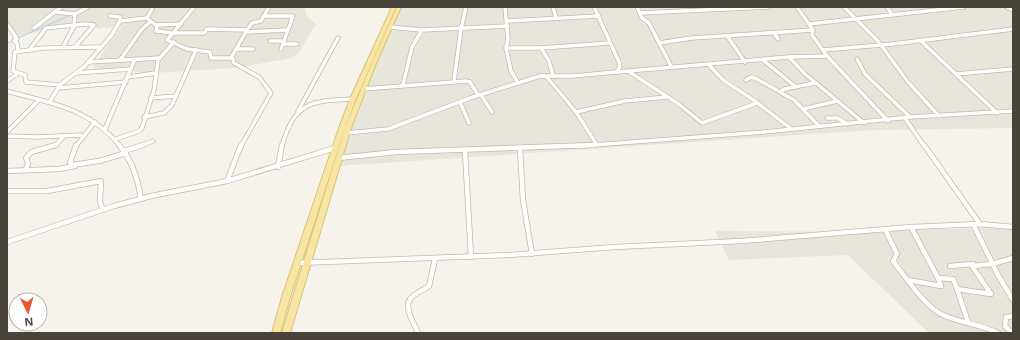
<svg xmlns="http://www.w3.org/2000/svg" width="1020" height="340" viewBox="0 0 1020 340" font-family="'Noto Sans',sans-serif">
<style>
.residential{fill:#e8e5db}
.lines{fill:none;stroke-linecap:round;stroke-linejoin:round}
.stream{stroke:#afcfec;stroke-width:1}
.minor-far1-casing{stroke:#c0bbaf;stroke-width:5}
.minor-casing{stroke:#c0bbaf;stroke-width:6}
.primary-casing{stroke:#dbc374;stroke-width:2}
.minor-far1{stroke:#fff;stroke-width:3.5}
.minor{stroke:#fff;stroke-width:4.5}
.primary{fill:#f7e5a4;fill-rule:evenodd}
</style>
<rect width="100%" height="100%" fill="#f5f3ec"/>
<!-- residential -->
<g class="residential">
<polygon points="7,7 304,7 307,16 316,24 299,52 292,58 236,68 153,73 92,68 121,26 97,29 96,25 54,28 23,35 15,35 7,24"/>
<polygon points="393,7 1013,7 1013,128 873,130 338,166"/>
<polygon points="1013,225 1013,333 929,333 848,255 729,260 715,231 855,232 974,228"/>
</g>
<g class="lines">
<!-- stream -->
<g class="stream">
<polyline points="75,12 83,7"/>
<polyline points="18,38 71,15"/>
<polyline points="7,44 12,41"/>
</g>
<defs>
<g id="minor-far1">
<polyline points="153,7 147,18 157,26 156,31 173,33 167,40 187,49 210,52 211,58 231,58 247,30"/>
<polyline points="505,7 508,40 506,48 541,48 549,61 553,76"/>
<polyline points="553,7 556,18"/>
<polyline points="637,7 642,18 649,23 672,68"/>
<polyline points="797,7 813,30 812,35 827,56 888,121"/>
<polyline points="844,7 878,41 908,82 939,116"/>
<polyline points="887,7 892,14"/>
<polyline points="1007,7 1013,10"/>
<polyline points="56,12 75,14 88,7"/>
<polyline points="640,13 768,7"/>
<polyline points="265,16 293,16 281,49"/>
<polyline points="120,21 147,18"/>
<polyline points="507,21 599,16"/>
<polyline points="7,24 16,37"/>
<polyline points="809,24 964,7"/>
<polyline points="156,25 181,24"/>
<polyline points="390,27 421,30"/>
<polyline points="34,28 61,7"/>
<polyline points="246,32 288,30"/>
<polyline points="173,33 204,33 207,29 247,30 252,23 261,21 269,7"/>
<polyline points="173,33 194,7"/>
<polyline points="775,34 778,39"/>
<polyline points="15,37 17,39 14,41 17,43 18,50"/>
<polyline points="728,37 745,62"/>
<polyline points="920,40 997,113"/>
<polyline points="270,41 284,41"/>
<polyline points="659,43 692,38 813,30"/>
<polyline points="283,44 297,44"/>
<polyline points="63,47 74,26 75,14"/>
<polyline points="506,48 511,71 518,83"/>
<polyline points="541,48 610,43"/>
<polyline points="30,49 46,28 85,24 94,25 75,47"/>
<polyline points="236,49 253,49"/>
<polyline points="823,50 893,44 1013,29"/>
<polyline points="232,57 234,63 259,77 271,93 241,146"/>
<polyline points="789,57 805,74 864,123"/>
<polyline points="857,59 865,74 910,117"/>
<polyline points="120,60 142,29 150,22"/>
<polyline points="763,60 796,87"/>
<polyline points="89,62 159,58"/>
<polyline points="709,65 723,80 755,101 790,128"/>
<polyline points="628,71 680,105 702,123 757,103"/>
<polyline points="617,72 789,57 827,56"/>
<polyline points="76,73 131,69"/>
<polyline points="956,74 1013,69"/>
<polyline points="546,76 576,112 597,145"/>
<polyline points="128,77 156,73"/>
<polyline points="746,80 751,77 757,79 794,100 819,126"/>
<polyline points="7,81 17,74"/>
<polyline points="454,81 461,29 466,7"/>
<polyline points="60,85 26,82 25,75 13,71 15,52 43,48 101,47"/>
<polyline points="403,85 412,47 422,30 508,26"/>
<polyline points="58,88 126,82"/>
<polyline points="363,89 466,81 470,82 478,95"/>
<path d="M7,91C52,104 88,107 120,146"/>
<polyline points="780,92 784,89 815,83"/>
<polyline points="481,95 492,112"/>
<polyline points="151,98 176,96"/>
<polyline points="50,101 61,84 85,66 111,36 120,21 120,17 110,16"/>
<polyline points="460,102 469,123"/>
<polyline points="803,109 837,101"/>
<polyline points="298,111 338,38"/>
<polyline points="576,112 625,101 667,97"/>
<polyline points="144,117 164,113 172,105 196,50"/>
<polyline points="827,118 838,118 847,124"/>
<polyline points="905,118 924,146"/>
<polyline points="105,129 135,59"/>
<polyline points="7,132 39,100"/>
<polyline points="346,133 388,129 470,98 540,76 573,76 616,72 620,67 619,62 594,7"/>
<polyline points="7,136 37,137 81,135"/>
<polyline points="116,139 139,131 142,128 154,90 158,60 174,42"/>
<polyline points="55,146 64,136"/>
<polyline points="76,146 95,122"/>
<polyline points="140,146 153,141"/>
<path d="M282,146C294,101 312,101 353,99"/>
<polyline points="580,146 764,132 910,117 1013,111"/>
</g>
<g id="minor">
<polyline points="76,145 70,163 72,165 99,161 126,153"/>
<path d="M119,145C132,160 138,179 141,199"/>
<polyline points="924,145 980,224"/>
<polyline points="520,149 523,200 532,254"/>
<polyline points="124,151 143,145"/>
<polyline points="465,151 471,257"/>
<polyline points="338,158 396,152 594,145"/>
<polyline points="278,167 282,145"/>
<polyline points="26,169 28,163 26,158 31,152 56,145"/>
<polyline points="7,171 59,169 75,166"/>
<polyline points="227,181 241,145"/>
<polyline points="7,191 47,191 101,181 100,202 103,210"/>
<polyline points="973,224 998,275 1013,300"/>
<polyline points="911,227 938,278"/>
<path d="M885,229L897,254L893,261C905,276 925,307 943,315C960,323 980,324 998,333"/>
<polyline points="7,242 114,206 151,196 227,181 335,148"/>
<polyline points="297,263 509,255 615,247 742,241 911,227 980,224 1013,227"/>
<polyline points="992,264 1013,258"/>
<polyline points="950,266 973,264"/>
<polyline points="908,280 941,286 938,278 953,279 957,289 991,294 972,266 993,264"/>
<polyline points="957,289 968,322"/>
<path d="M418,333C414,323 402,306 412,297C417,292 424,290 429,286L435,259"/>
<polyline points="1012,333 1005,326 1006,317 1013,316"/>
</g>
<g id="primary">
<polygon points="392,7 396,7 356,99 345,128 290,297 280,333 272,333 282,297 339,128 350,99"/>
<polygon points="397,7 401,7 377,61 351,128 290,333 282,333 345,128 373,61"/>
</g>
</defs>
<!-- minor-far1 casing -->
<use href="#minor-far1" class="minor-far1-casing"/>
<!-- minor casing -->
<use href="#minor" class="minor-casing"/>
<!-- primary casing -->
<use href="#primary" class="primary-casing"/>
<!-- minor-far1 -->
<use href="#minor-far1" class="minor-far1"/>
<!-- minor -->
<use href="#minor" class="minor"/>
<!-- primary -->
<use href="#primary" class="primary"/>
</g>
<!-- border -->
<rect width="1020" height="340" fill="none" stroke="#49443a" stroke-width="16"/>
<!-- north arrow -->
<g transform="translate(28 312) rotate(175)"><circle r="19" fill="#ffffff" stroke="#b6b4b0"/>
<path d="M0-3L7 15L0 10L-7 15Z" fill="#e9582f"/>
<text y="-6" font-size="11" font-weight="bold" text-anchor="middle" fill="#49443a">N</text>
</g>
</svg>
